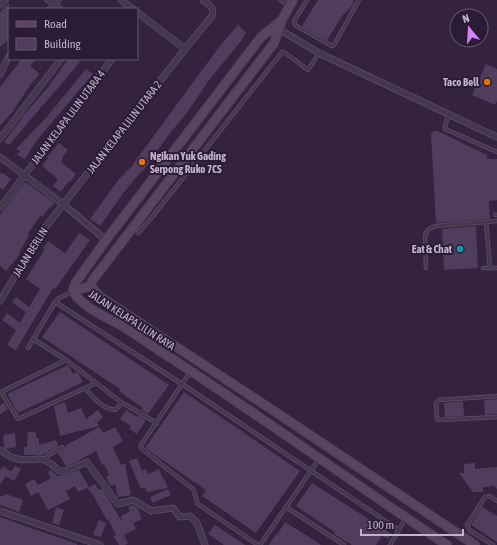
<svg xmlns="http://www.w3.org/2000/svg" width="497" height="545" viewBox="0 0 497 545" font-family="'Asap Condensed',sans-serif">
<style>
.building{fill:#503c5d}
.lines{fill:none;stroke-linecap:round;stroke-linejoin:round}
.lane-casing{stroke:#5e4e67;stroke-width:4.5}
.street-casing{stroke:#5e4e67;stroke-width:7}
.secondary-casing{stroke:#4f3f58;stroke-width:10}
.lane{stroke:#46364f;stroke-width:3}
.street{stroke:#46364f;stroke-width:5.5}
.secondary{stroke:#584462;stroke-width:8}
.food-dot{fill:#e8710a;stroke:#2b1b34;stroke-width:1.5}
.culture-dot{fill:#0f9aa8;stroke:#2b1b34;stroke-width:1.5}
.labels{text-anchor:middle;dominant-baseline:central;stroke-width:4;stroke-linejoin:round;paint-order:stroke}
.poi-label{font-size:11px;font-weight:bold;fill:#c2b2ca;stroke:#2b1b34;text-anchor:end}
.street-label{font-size:11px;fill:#c2b2ca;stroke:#2b1b34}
</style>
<rect width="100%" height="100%" fill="#34223f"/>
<!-- building -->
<g class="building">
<polygon points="318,0 354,0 353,5 343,15 327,40 302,26"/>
<polygon points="9,3 9,39 0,47 0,12"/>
<polygon points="238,25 246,32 242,40 210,79 186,114 167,137 143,171 139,174 124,192 100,226 90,219 119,179 134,164 133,164 219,47"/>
<polygon points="22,59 36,59 30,66 40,74 30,85 13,111 0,126 0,87"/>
<polygon points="68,59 76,59 80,62 9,145 4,142 24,115 49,86"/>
<polygon points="486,64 497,69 497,101 495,105 472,95"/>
<polygon points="86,69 93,74 36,141 25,159 17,155 20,151 16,149 45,119"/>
<polygon points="434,131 438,131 487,155 487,159 497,159 497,200 489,201 490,219 436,223 431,134"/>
<polygon points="59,143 68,150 62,158 63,159 61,162 76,174 70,182 69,181 61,192 53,186 58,179 42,166 48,158 47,157"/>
<polygon points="0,172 2,174 3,173 11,179 3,190 0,187"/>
<polygon points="25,182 55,203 52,207 51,206 42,217 40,216 33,226 28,234 29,235 19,253 20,254 6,271 0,266 0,215"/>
<polygon points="476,226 478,268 444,270 442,229"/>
<polygon points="79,233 90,240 55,289 53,288 16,350 7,345 16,330 2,320 7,313 20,323 26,312 12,302 16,297 29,307 40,289 26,279 45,249 43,248 48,241 65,253"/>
<polygon points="60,312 169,385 148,414 141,410 143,408 119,391 120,389 42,337"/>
<polygon points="68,365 73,374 77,372 79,374 83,382 18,413 7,394"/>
<polygon points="184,392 300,471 256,533 202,496 206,490 145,448"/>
<polygon points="497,399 497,414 485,415 484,400"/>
<polygon points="463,401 464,416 445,417 444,403"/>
<polygon points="65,402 68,413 81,408 86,419 98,410 103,417 97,422 99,426 60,436 54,406"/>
<polygon points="4,403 8,409 0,414 0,405"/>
<polygon points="126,410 137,417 138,415 146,420 137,434 129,429 131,426 120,419"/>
<polygon points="99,427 103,433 115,427 123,441 113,447 121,465 125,463 131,495 118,497 115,484 110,486 106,476 109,475 104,464 102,465 96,451 76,462 66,466 58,453 64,449 65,446"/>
<polygon points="28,432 36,432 36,438 39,438 39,445 56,440 58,446 43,455 24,455 24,447 27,447"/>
<polygon points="15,433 16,447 6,449 4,448 3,435"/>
<polygon points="137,458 142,471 146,469 148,474 159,469 163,479 164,478 168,488 147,492 145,487 141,489 129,461"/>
<polygon points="475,463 475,469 497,467 497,489 494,486 483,487 483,492 473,492 459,473 464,473 464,464"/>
<polygon points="3,466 11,472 15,466 21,469 14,481 6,476 0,485 0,471"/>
<polygon points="51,470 57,476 66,475 79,470 89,487 78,492 75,486 66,491 70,499 48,510 38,492 31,496 25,484 34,479 38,485 51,478 48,472"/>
<polygon points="312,483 386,530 391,534 388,539 382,536 376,545 352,545 334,534 335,532 296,506"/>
<polygon points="95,484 99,490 102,489 110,501 122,522 121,516 130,511 128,507 133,505 138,509 142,519 133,523 136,529 124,535 128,543 125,545 119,545 113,536 116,535 108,519 107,520 92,493 91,494 88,488"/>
<polygon points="168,489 171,495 152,503 150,497"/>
<polygon points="6,494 23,500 19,512 0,505 0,497"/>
<polygon points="56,507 64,510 59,525 52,523"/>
<polygon points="482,507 497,516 497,542 471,525"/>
<polygon points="0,517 77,544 77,545 0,545"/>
<polygon points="99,520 106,523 101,537 93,535"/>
<polygon points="285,522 309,537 321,545 269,545 276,534 277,535"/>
<polygon points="215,525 245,545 224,545 208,534"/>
</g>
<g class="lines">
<defs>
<g id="lane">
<polyline points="307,0 294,21 295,25 332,46 334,45 359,0"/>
<polyline points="449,114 445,126 445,129 497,152"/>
<polyline points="495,215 497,215"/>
<polyline points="486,223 490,268"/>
<polyline points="138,233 153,216 282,52 284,52 308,70 319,53"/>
<path d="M426,268L425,236C426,230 430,228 436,226L497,221"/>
<polyline points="483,268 497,268"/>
<polyline points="55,302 182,384 399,530"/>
<polyline points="33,339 66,360 121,402 157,423"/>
<polyline points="28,348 55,302 59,298 72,292"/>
<polyline points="66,360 1,392 18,419 96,383"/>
<polyline points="191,371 141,445 141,448 152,457 193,489 198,504 258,545"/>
<path d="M85,388C93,397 102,409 115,410L119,406L121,402"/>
<polyline points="497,396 439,400 436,403 437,419 439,420 497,417"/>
<polyline points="45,460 47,456 62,447"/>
<polyline points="286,507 344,545"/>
<polyline points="260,545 319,459"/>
<polyline points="390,545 406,518"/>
<polyline points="493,545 469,530 467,525 485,497 490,496 497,501"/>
</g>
<g id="street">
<polyline points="48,0 60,9"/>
<polyline points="121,0 133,9"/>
<polyline points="282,0 289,5"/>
<polyline points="0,5 5,0"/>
<polyline points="50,9 58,0"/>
<polyline points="137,12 185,49"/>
<polyline points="277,28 319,53 497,137"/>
<polyline points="0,74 9,56"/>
<polyline points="0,139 61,59"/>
<polyline points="0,157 63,204 106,240"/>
<polyline points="0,208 112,59"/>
<path d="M0,301L40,234L185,49L212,16C215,8 209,5 203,0"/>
<path d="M0,450C5,453 11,458 17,459C39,463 39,451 59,471H65L87,462L118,504L133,500L151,511L173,508L180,517L190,516L197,523L205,545"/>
<polyline points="0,511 100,545"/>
</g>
<g id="secondary">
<polyline points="293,0 282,20 274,43 92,281 91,286 99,296 277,413 475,545"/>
<path d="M282,20L261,37L106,240L76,282C73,287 72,291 76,296C87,309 104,316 119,324C132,332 144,340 157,349C255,412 350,481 447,545"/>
<polyline points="73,291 91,286"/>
</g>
</defs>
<!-- lane casing -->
<use href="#lane" class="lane-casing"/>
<!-- street casing -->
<use href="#street" class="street-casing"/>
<!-- secondary casing -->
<use href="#secondary" class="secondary-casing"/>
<!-- lane -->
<use href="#lane" class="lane"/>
<!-- street -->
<use href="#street" class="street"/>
<!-- secondary -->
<use href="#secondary" class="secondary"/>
</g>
<!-- markers -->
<g class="food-dot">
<circle cx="487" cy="82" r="4"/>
<circle cx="142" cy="162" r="4"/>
</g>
<circle class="culture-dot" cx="460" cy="249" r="4"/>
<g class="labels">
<!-- poi labels -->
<g class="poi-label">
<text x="479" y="82">Taco Bell</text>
<text x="150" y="156" text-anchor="start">Ngikan Yuk Gading<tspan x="150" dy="13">Serpong Ruko 7CS</tspan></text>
<text x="452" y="249">Eat &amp; Chat</text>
</g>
<!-- street labels -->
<g class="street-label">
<text transform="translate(68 117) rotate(-53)">JALAN KELAPA LILIN UTARA 4</text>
<text transform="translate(124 127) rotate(-52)">JALAN KELAPA LILIN UTARA 2</text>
<text transform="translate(30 252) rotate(-58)">JALAN BERLIN</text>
<text transform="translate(132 320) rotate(33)">JALAN KELAPA LILIN RAYA</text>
</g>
</g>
<!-- legend -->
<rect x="8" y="8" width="130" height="52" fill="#2b1b34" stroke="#675770"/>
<rect x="16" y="21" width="20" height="6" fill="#584462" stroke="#675770"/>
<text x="44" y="28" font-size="12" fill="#c2b2ca">Road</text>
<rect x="16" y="38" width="20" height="12" fill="#503c5d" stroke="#675770"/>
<text x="44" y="48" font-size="12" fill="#c2b2ca">Building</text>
<!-- north arrow -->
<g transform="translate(469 28) rotate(342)"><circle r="19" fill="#2b1b34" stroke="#675770"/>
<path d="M0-3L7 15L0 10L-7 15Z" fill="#d382ff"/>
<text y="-6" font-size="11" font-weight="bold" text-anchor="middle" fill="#c2b2ca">N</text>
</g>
<!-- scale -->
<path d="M361 529v6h102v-6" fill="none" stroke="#c2b2ca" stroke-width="2"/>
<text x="367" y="529" font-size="12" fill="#c2b2ca" stroke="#2b1b34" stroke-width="3" paint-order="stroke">100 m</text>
</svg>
